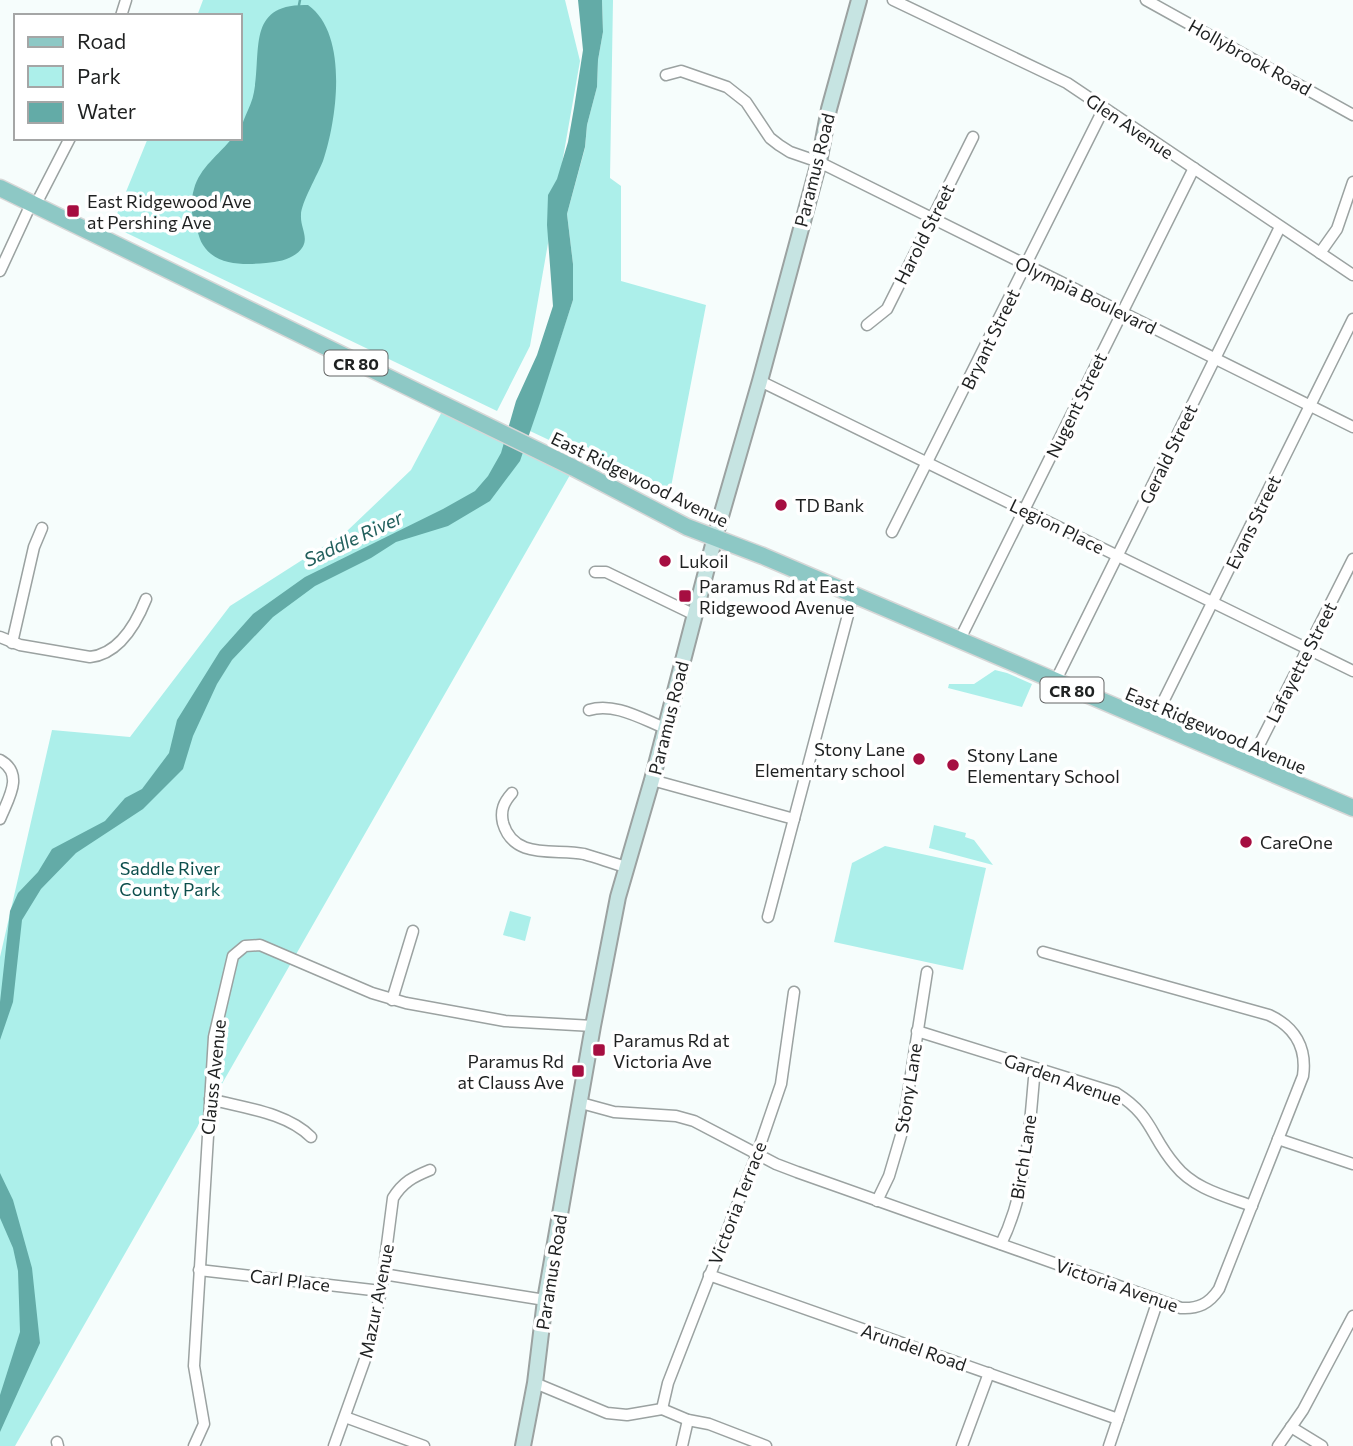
<svg xmlns="http://www.w3.org/2000/svg" width="1353" height="1446" viewBox="0 0 1353 1446" font-family="Commissioner,sans-serif">
<style>
.green{fill:#acefea}
.water{fill:#63aba7}
.lines{fill:none;stroke-linecap:round;stroke-linejoin:round}
.stream{stroke:#63aba7;stroke-width:2.5}
.street-casing{stroke:#9ba2a1;stroke-width:13}
.secondary-casing{stroke:#9ba2a1;stroke-width:18}
.primary-casing{stroke:#d7d7d7;stroke-width:19}
.street{stroke:#fff;stroke-width:10}
.secondary{stroke:#c6e4e2;stroke-width:14}
.primary{stroke:#8dc8c5;stroke-width:16}
.poi-dot{fill:#a60e41;stroke:#fff;stroke-width:2.5}
.labels{text-anchor:middle;dominant-baseline:central;stroke-width:7;stroke-linejoin:round;paint-order:stroke}
.shield{fill:#fff;stroke:#626464;stroke-width:2}
.shield-label{font-size:16px;font-weight:bold;fill:#1f2121}
.street-label{font-size:18px;fill:#1f2121;stroke:#fff}
.poi-label{font-size:18px;fill:#1f2121;stroke:#fff;text-anchor:start}
.park-label{font-size:18px;fill:#0c4e4c;stroke:#fff}
.water-label{font-size:19px;font-style:italic;fill:#225f5c;stroke:#fff}
</style>
<rect width="100%" height="100%" fill="#f6fdfc"/>
<!-- green -->
<g class="green">
<polygon points="203,0 565,0 580,61 530,346 497,411 112,226 148,138 240,138 240,16 197,16"/>
<polygon points="602,0 613,0 610,178 621,186 621,281 706,305 671,487 653,489 530,431 573,300 573,264 567,214 585,148 587,125 597,87 598,60 603,32"/>
<polygon points="445,406 574,468 15,1446 0,1446 0,957 52,730 130,737 230,606 346,532 411,470"/>
<polygon points="995,670 1007,673 1032,684 1022,707 948,688 949,684 974,684"/>
<polygon points="934,825 966,833 965,837 974,840 993,865 929,848"/>
<polygon points="885,846 986,868 963,970 834,942 852,863"/>
<polygon points="510,911 531,917 525,941 503,935"/>
</g>
<!-- water -->
<g class="water">
<polygon points="578,0 602,0 603,32 598,60 597,87 587,125 585,147 567,214 573,264 573,300 540,403 520,461 490,501 448,526 396,542 371,558 315,586 273,617 232,660 217,684 193,736 183,769 143,809 76,853 41,889 22,920 13,1002 0,1040 0,1002 10,911 18,893 38,872 52,849 105,821 125,798 142,789 169,753 177,720 220,651 253,614 305,577 443,509 475,491 488,476 501,453 516,401 537,355 553,306 547,225 548,195 557,179 568,142 574,108 583,50"/>
<path d="M308,5C349,34 337,120 323,161C318,174 301,203 301,215C300,230 313,241 296,254C288,260 277,262 266,263C245,265 216,266 203,245C200,241 199,235 197,230C191,218 190,202 194,189C200,167 219,155 232,138H240C240,121 251,109 254,92C262,50 246,3 308,5Z"/>
<polygon points="0,1173 13,1200 32,1268 40,1343 0,1432 0,1395 20,1332 18,1271 13,1248 0,1218"/>
</g>
<g class="lines">
<!-- stream -->
<polyline class="stream" points="299,5 300,0"/>
<defs>
<g id="street">
<polyline points="893,0 1067,83 1353,275"/>
<polyline points="1146,0 1353,115"/>
<polyline points="121,16 126,0"/>
<polyline points="666,75 681,71 727,87 746,102 770,138 779,145 790,152 819,162 1353,427"/>
<polyline points="35,206 70,138"/>
<polyline points="1320,253 1337,229 1353,182"/>
<polyline points="0,271 31,204"/>
<polyline points="867,325 887,309 973,137"/>
<polyline points="760,381 1353,671"/>
<polyline points="892,532 1104,108"/>
<polyline points="595,572 606,572 695,615"/>
<path d="M0,637L20,645L90,657C119,654 136,624 146,599"/>
<polyline points="959,641 1194,168"/>
<polyline points="12,643 34,547 42,528"/>
<polyline points="1055,682 1280,227"/>
<path d="M589,710C614,702 642,719 665,728"/>
<polyline points="1152,724 1353,319"/>
<path d="M0,760C25,774 8,799 0,819"/>
<polyline points="1249,765 1353,559"/>
<polyline points="652,780 794,819"/>
<path d="M512,793C504,802 500,810 503,823C514,861 556,848 584,854C598,858 612,863 626,867"/>
<polyline points="768,917 853,596"/>
<polyline points="392,1000 413,931"/>
<path d="M917,1031L1116,1093C1153,1116 1150,1136 1175,1165C1194,1189 1225,1196 1252,1206"/>
<path d="M210,1099C243,1108 286,1112 311,1137"/>
<path d="M581,1103L614,1112L676,1116L694,1121L776,1164L797,1172L1181,1308C1198,1309 1209,1304 1219,1289L1303,1076C1307,1048 1295,1027 1269,1015L1043,952"/>
<polyline points="1278,1139 1353,1164"/>
<polyline points="877,1201 889,1176 902,1132 927,972"/>
<path d="M1001,1244C1028,1189 1029,1128 1035,1068"/>
<polyline points="199,1270 381,1291"/>
<polyline points="383,1274 545,1300"/>
<polyline points="709,1275 1118,1419"/>
<polyline points="535,1383 607,1413 627,1415 662,1409 688,1420 709,1424 766,1446"/>
<polyline points="662,1409 668,1383 757,1154 781,1084 794,992"/>
<polyline points="345,1417 424,1446"/>
<polyline points="1291,1427 1322,1446"/>
<polyline points="57,1442 58,1446"/>
<polyline points="194,1446 204,1424 194,1366 214,1037 233,956 245,946 260,945 372,993 406,1003 505,1021 593,1026"/>
<path d="M334,1446L368,1351L381,1291L393,1198C403,1182 413,1177 430,1170"/>
<polyline points="682,1446 688,1420"/>
<polyline points="962,1446 989,1373"/>
<polyline points="1109,1446 1158,1300"/>
<polyline points="1278,1446 1303,1410 1353,1316"/>
</g>
<polyline id="secondary" points="523,1446 535,1383 545,1300 593,1026 618,897 652,780 715,537 760,381 819,162 829,109 859,0"/>
<polyline id="primary" points="0,188 574,468 687,527 763,556 1353,808"/>
</defs>
<!-- street casing -->
<use href="#street" class="street-casing"/>
<!-- secondary casing -->
<use href="#secondary" class="secondary-casing"/>
<!-- primary casing -->
<use href="#primary" class="primary-casing"/>
<!-- street -->
<use href="#street" class="street"/>
<!-- secondary -->
<use href="#secondary" class="secondary"/>
<!-- primary -->
<use href="#primary" class="primary"/>
</g>
<!-- markers -->
<g class="poi-dot">
<rect x="66" y="204" width="14" height="14" rx="3.5"/>
<circle cx="781" cy="505" r="7"/>
<circle cx="665" cy="561" r="7"/>
<rect x="678" y="589" width="14" height="14" rx="3.5"/>
<circle cx="919" cy="759" r="7"/>
<circle cx="953" cy="765" r="7"/>
<circle cx="1246" cy="842" r="7"/>
<rect x="592" y="1043" width="14" height="14" rx="3.5"/>
<rect x="571" y="1064" width="14" height="14" rx="3.5"/>
</g>
<g class="labels">
<!-- shield labels -->
<g class="shield">
<rect x="324.5" y="350.5" width="63" height="25" rx="5"/>
<rect x="1040.5" y="677.5" width="63" height="25" rx="5"/>
</g>
<g class="shield-label">
<text x="356" y="363">CR 80</text>
<text x="1072" y="690">CR 80</text>
</g>
<!-- street labels -->
<g class="street-label">
<text transform="translate(1250 57) rotate(29)">Hollybrook Road</text>
<text transform="translate(1130 126) rotate(34)">Glen Avenue</text>
<text transform="translate(814 170) rotate(-76)">Paramus Road</text>
<text transform="translate(924 234) rotate(-63)">Harold Street</text>
<text transform="translate(1086 295) rotate(26)">Olympia Boulevard</text>
<text transform="translate(990 339) rotate(-64)">Bryant Street</text>
<text transform="translate(1076 405) rotate(-64)">Nugent Street</text>
<text transform="translate(1168 454) rotate(-64)">Gerald Street</text>
<text transform="translate(640 479) rotate(26)">East Ridgewood Avenue</text>
<text transform="translate(1253 522) rotate(-64)">Evans Street</text>
<text transform="translate(1057 526) rotate(26)">Legion Place</text>
<text transform="translate(1301 662) rotate(-63)">Lafayette Street</text>
<text transform="translate(668 718) rotate(-76)">Paramus Road</text>
<text transform="translate(1216 730) rotate(23)">East Ridgewood Avenue</text>
<text transform="translate(213 1077) rotate(-84)">Clauss Avenue</text>
<text transform="translate(1063 1079) rotate(19)">Garden Avenue</text>
<text transform="translate(908 1088) rotate(-81)">Stony Lane</text>
<text transform="translate(1023 1157) rotate(-81)">Birch Lane</text>
<text transform="translate(737 1203) rotate(-69)">Victoria Terrace</text>
<text transform="translate(551 1272) rotate(-81)">Paramus Road</text>
<text transform="translate(290 1280) rotate(7)">Carl Place</text>
<text transform="translate(1117 1285) rotate(19)">Victoria Avenue</text>
<text transform="translate(376 1301) rotate(-79)">Mazur Avenue</text>
<text transform="translate(914 1347) rotate(19)">Arundel Road</text>
</g>
<!-- poi labels -->
<g class="poi-label">
<text x="87" y="201">East Ridgewood Ave<tspan x="87" dy="21">at Pershing Ave</tspan></text>
<text x="795" y="505">TD Bank</text>
<text x="679" y="561">Lukoil</text>
<text x="699" y="586">Paramus Rd at East<tspan x="699" dy="21">Ridgewood Avenue</tspan></text>
<text x="905" y="749" text-anchor="end">Stony Lane<tspan x="905" dy="21">Elementary school</tspan></text>
<text x="967" y="755">Stony Lane<tspan x="967" dy="21">Elementary School</tspan></text>
<text x="1260" y="842">CareOne</text>
<text x="613" y="1040">Paramus Rd at<tspan x="613" dy="21">Victoria Ave</tspan></text>
<text x="564" y="1061" text-anchor="end">Paramus Rd<tspan x="564" dy="21">at Clauss Ave</tspan></text>
</g>
<!-- park labels -->
<g class="park-label">
<text x="170" y="868">Saddle River<tspan x="170" dy="21">County Park</tspan></text>
</g>
<!-- water labels -->
<g class="water-label">
<text transform="translate(353 538) rotate(-25)">Saddle River</text>
</g>
</g>
<!-- legend -->
<rect x="14" y="14" width="228" height="126" fill="#ffffff" stroke="#a5a6a6" stroke-width="2"/>
<rect x="28" y="37" width="35" height="10" fill="#8dc8c5" stroke="#a5a6a6" stroke-width="2"/>
<text x="77" y="49" font-size="21" fill="#1f2121">Road</text>
<rect x="28" y="66" width="35" height="21" fill="#acefea" stroke="#a5a6a6" stroke-width="2"/>
<text x="77" y="84" font-size="21" fill="#1f2121">Park</text>
<rect x="28" y="102" width="35" height="21" fill="#63aba7" stroke="#a5a6a6" stroke-width="2"/>
<text x="77" y="119" font-size="21" fill="#1f2121">Water</text>
</svg>
